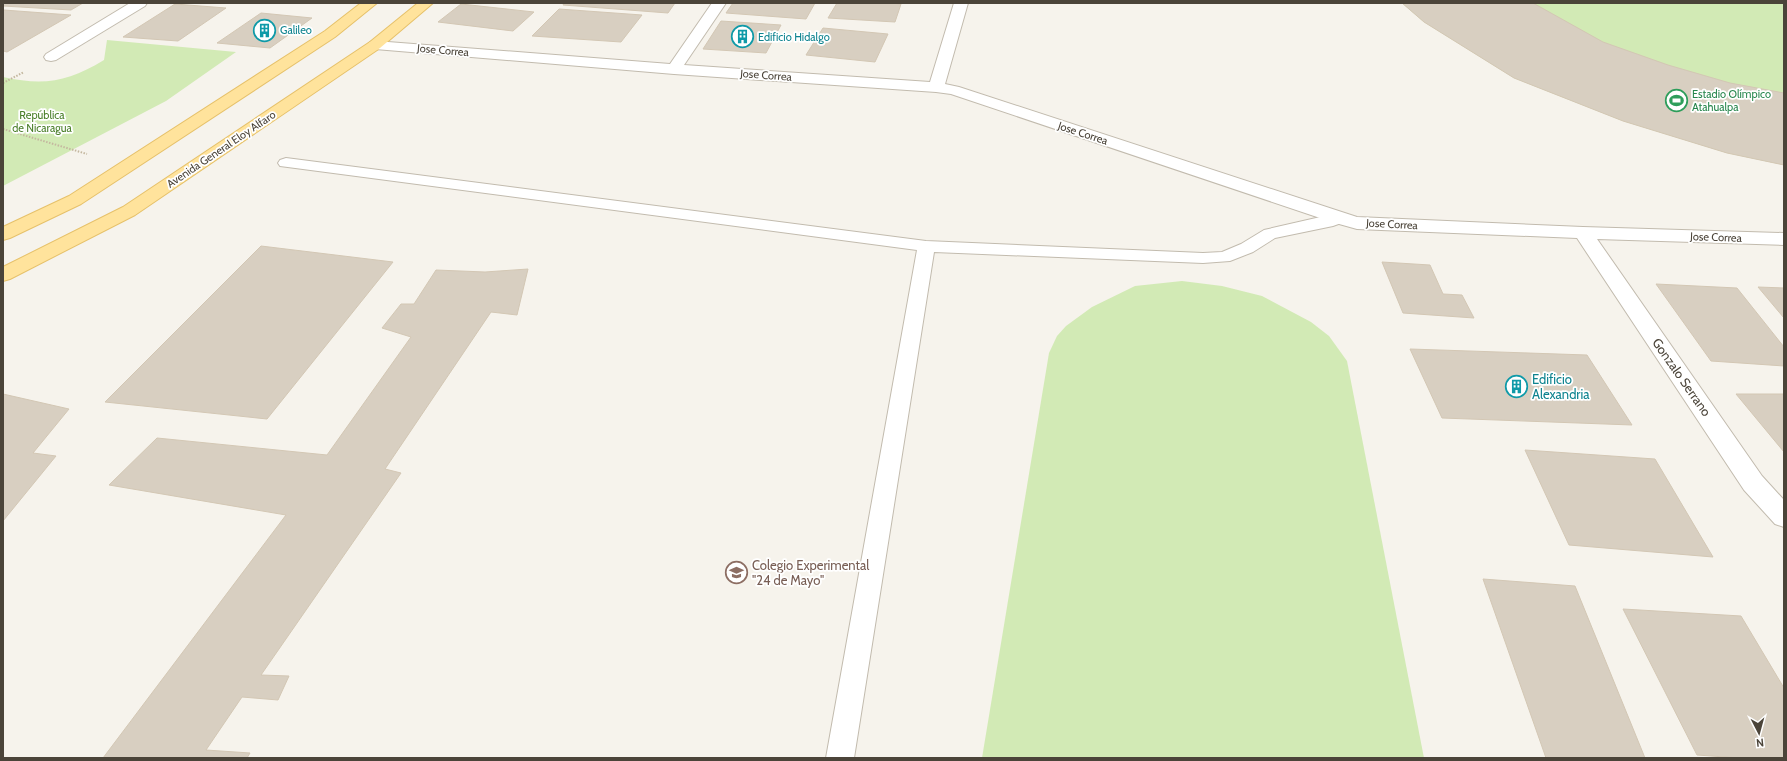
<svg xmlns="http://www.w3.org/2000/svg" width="1787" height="761" viewBox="0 0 1787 761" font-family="Cabin,sans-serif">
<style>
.green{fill:#d2eab5}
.building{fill:#d8cfc1;stroke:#d3c7b4}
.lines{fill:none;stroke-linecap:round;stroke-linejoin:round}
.service-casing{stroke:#c2bbae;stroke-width:2}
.minor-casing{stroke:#c2bbae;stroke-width:2}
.primary-casing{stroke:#e6c16a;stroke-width:2}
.path{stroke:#c4b79f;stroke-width:2;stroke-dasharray:1.5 1.5;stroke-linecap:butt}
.service{fill:#fff;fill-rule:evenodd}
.minor{fill:#fff;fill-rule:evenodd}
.primary{fill:#ffe39c;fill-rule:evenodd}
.labels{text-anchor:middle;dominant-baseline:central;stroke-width:3.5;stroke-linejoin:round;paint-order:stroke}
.far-culture-label{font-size:11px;fill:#0d838f;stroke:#fff;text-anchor:start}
.far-street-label{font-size:11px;fill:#4b4439;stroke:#fff}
.far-leisure-label{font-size:11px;fill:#27864d;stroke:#fff;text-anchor:start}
.far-park-label{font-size:11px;fill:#4a7f2a;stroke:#fff}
.street-label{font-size:13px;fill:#4b4439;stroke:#fff}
.culture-label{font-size:13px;fill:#0d838f;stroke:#fff;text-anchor:start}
.education-label{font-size:13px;fill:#785e54;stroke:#fff;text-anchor:start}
</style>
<rect width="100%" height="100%" fill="#f6f3ec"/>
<!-- green -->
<g class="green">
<polygon points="1402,3 1784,3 1784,165 1727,153 1623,121 1514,78 1424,22"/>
<path d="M107,40L236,52L166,101L3,186V77C44,86 68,82 104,60Z"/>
<polygon points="1182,281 1222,286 1262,296 1311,322 1329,336 1347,361 1424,758 982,758 1049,353 1057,336 1066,326 1092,307 1135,286"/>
</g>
<!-- building -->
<g class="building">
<polygon points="3,3 83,3 71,10 3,6"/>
<polygon points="564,3 675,3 668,13 563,5"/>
<polygon points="733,3 815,3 806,19 726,13"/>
<polygon points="837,3 891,3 901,4 895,22 828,18"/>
<polygon points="1402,3 1533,3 1603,42 1668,65 1730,83 1784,93 1784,165 1727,153 1623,121 1514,78 1424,22"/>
<polygon points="175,4 226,8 178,41 123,37"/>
<polygon points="461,4 534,12 513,31 438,22"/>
<polygon points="559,9 642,15 621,42 532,36"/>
<polygon points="4,10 71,15 7,52 3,51 3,11"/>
<polygon points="261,13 312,18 270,48 217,43"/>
<polygon points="721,21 781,25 766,53 703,49"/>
<polygon points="823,28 888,34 875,62 806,55"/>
<polygon points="261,246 393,262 267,419 105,402"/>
<polygon points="1382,262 1430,265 1443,294 1462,295 1474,318 1403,313"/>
<polygon points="528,269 517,315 491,312 385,469 401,473 261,675 289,676 278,700 242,697 206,750 250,753 247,758 103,758 286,515 109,485 157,438 327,455 411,337 382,328 401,304 414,304 436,270 485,272"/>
<polygon points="1656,284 1737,288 1784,347 1784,366 1711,361"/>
<polygon points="1758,287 1784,288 1784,318"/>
<polygon points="1410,349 1587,355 1632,425 1442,418"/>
<polygon points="3,394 69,409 33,453 56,456 3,521"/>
<polygon points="1736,394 1784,394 1784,452"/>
<polygon points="1525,450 1655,459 1713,557 1569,545"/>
<polygon points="1483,579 1575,586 1645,758 1546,758"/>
<polygon points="1623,609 1741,616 1784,688 1784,758 1739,758 1697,755"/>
</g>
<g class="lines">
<defs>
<polygon id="service" points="286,158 926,241 1203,253 1222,252 1241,244 1264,230 1338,213 1344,214 1346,218 1344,222 1333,226 1275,238 1253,252 1230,261 1203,263 934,252 854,758 826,758 917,250 280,166 278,163 280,160"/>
<g id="minor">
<polygon points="130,3 147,3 145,6 56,60 51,61 46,60 44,57 46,54"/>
<polygon points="712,3 726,3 684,65 930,82 954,3 968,3 945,84 959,87 1357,217 1583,227 1784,233 1784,245 1597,239 1762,476 1784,500 1784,527 1775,524 1744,490 1577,238 1357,229 1332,222 951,94 936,92 674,74 375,49 370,48 368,45 370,42 375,41 670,64"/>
</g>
<g id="primary">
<polygon points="361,3 377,3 335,37 81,204 10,238 3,240 3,227 69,196 325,31"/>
<polygon points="418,3 433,3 380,48 135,215 10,279 3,281 3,267 123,207 370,42"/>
</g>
</defs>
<!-- service casing -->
<use href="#service" class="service-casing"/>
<!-- minor casing -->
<use href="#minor" class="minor-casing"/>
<!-- primary casing -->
<use href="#primary" class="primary-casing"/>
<!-- path -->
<g class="path">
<polyline points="3,83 24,72"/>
<polyline points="3,129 87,154"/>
</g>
<!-- service -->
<use href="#service" class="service"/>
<!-- minor -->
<use href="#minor" class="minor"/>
<!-- primary -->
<use href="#primary" class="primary"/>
</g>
<!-- icons -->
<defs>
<symbol id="building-ring" viewBox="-11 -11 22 22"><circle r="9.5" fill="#fff" stroke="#0f9aa8" stroke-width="1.5"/><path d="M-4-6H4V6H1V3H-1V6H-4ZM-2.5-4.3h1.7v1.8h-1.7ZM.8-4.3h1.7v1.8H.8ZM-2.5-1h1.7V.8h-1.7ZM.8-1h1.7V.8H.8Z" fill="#0f9aa8"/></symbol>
<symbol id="stadium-ring" viewBox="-11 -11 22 22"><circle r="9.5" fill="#fff" stroke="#2e9e5b" stroke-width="1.5"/><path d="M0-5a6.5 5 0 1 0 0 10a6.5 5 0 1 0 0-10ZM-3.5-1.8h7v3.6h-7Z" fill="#2e9e5b"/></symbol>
<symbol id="university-ring" viewBox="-11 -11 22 22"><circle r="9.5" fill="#fff" stroke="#8d6e63" stroke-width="1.5"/><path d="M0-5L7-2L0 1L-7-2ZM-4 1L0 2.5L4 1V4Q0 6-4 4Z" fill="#8d6e63"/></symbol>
</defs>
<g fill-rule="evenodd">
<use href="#building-ring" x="252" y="18" width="25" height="25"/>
<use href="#building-ring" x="730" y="24" width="25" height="25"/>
<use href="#stadium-ring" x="1664" y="88" width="25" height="25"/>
<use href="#building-ring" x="1504" y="374" width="25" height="25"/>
<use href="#university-ring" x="724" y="560" width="25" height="25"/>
</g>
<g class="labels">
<!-- far-culture labels -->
<g class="far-culture-label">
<text x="280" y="30">Galileo</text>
<text x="758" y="37">Edificio Hidalgo</text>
</g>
<!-- far-street labels -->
<g class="far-street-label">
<text transform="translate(443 50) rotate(5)">Jose Correa</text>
<text transform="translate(766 75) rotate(4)">Jose Correa</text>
<text transform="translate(1083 133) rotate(18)">Jose Correa</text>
<text transform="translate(221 149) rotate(-34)">Avenida General Eloy Alfaro</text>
<text transform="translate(1392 224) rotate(3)">Jose Correa</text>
<text transform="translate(1716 237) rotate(2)">Jose Correa</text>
</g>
<!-- far-leisure labels -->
<g class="far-leisure-label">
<text x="1692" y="94">Estadio Olímpico<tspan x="1692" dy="13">Atahualpa</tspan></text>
</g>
<!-- far-park labels -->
<g class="far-park-label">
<text x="42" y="115">República<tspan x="42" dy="13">de Nicaragua</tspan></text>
</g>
<!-- street labels -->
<g class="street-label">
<text transform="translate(1682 377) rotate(55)">Gonzalo Serrano</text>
</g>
<!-- culture labels -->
<g class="culture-label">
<text x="1532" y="379">Edificio<tspan x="1532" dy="15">Alexandria</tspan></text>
</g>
<!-- education labels -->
<g class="education-label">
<text x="752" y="565">Colegio Experimental<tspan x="752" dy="15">"24 de Mayo"</tspan></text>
</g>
</g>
<!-- border -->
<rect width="1787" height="761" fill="none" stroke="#4b4439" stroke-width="8"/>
<!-- north arrow -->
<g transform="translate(1759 733) rotate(174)" stroke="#ffffff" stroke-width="3" paint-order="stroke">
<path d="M0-3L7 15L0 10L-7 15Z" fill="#4b4439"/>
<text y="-6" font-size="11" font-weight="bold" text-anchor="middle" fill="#4b4439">N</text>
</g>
</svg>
